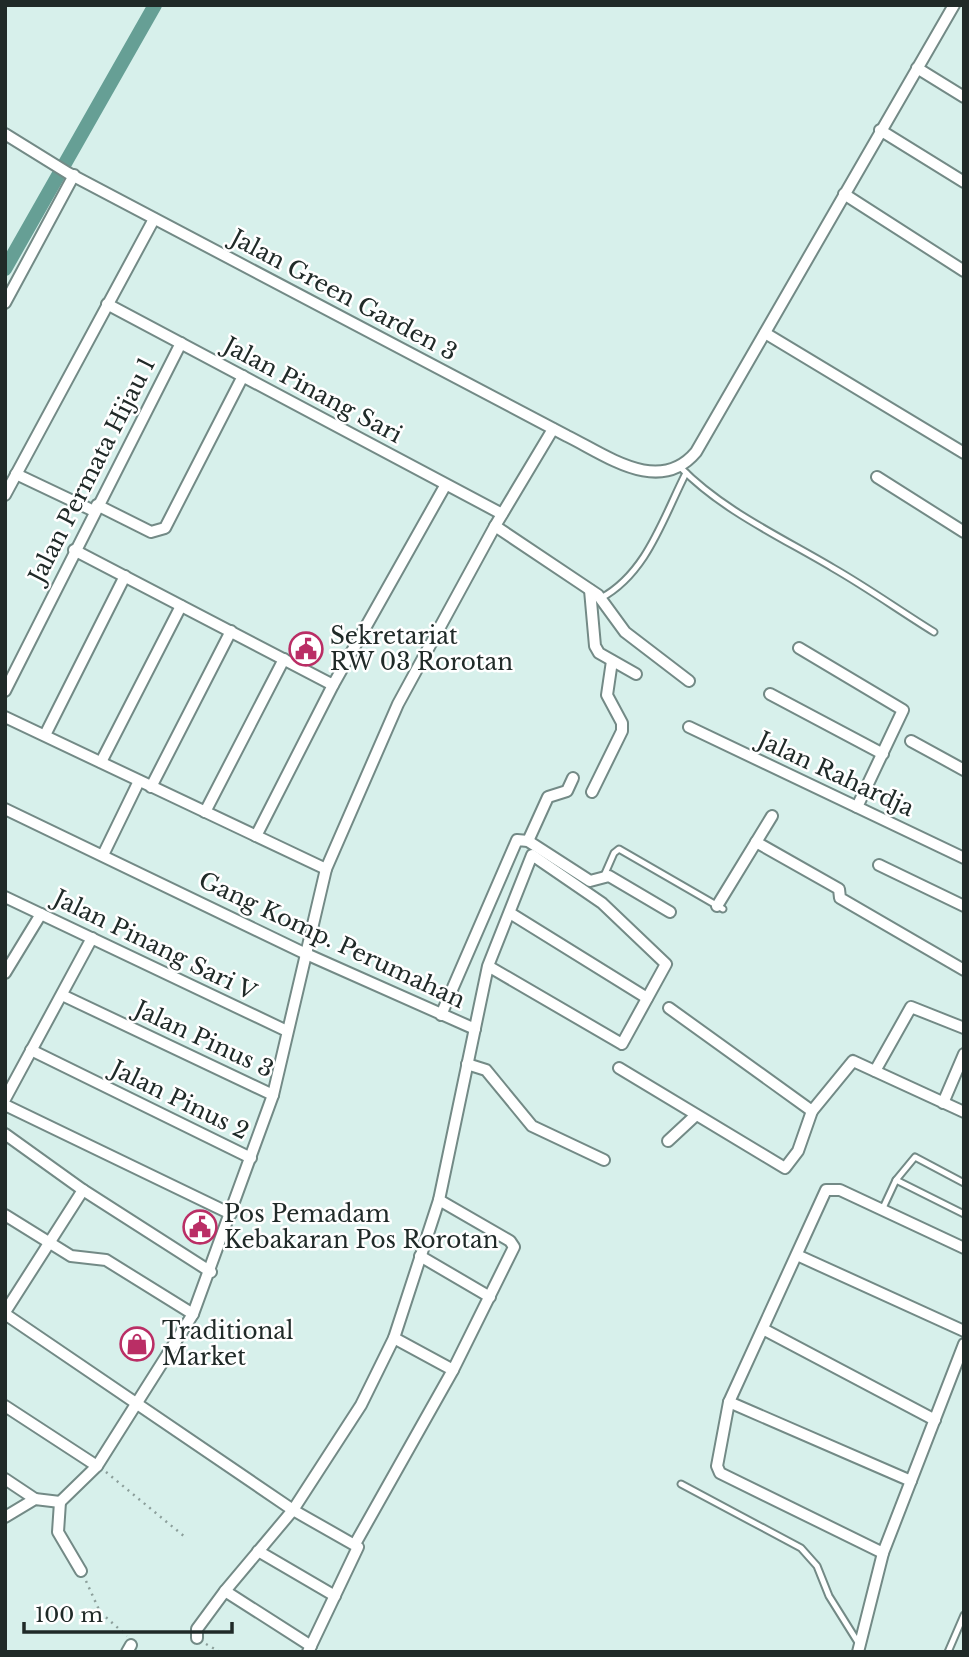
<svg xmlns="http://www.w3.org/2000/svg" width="969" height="1657" viewBox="0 0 969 1657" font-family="'Libre Baskerville',serif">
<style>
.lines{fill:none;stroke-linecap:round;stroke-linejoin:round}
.canal{stroke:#669f95;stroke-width:14}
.lane-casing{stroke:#738a86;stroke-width:9}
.street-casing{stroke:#738a86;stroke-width:14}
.path{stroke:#8c9f9b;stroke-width:2.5;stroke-dasharray:2 5;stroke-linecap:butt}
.lane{stroke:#fff;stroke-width:5}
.street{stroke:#fff;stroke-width:10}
.labels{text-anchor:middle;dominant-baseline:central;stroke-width:5;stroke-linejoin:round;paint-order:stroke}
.street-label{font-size:23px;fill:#202a28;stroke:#fff}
.poi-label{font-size:23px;fill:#202a28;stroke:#fff;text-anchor:start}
</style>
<rect width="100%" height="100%" fill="#d7f0eb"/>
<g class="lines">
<!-- canal -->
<polyline class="canal" points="5,269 155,5"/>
<defs>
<g id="lane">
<path d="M680,467C723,511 781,537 833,568C868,588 900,611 934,632"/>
<path d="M601,598C647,573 663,518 686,473"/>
<polyline points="603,878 614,853 619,849 723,909"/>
<polyline points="896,1180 915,1157 964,1183"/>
<polyline points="882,1210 896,1180 964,1214"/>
<polyline points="681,1484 801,1548 817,1566 829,1596 859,1644"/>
<polyline points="948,1652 964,1615"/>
</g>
<g id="street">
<polyline points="917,68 964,97"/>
<polyline points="880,130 964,182"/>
<path d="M5,134L68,173L567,436C606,455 659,496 696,452L954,5"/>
<polyline points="844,194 964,271"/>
<polyline points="5,303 74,175"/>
<polyline points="107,304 502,514"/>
<polyline points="765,333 964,453"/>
<polyline points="16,474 94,511"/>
<polyline points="877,477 964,532"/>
<polyline points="5,495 154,219"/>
<polyline points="97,505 151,532 165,528 243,376"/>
<polyline points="495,526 598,595 625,632 689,681"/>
<polyline points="74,550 333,685"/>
<polyline points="590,590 595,646 599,653 636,674"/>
<polyline points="799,648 903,710 857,807"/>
<polyline points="5,691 181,343"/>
<polyline points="770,694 883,754"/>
<polyline points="5,717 326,869"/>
<polyline points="689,727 964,858"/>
<polyline points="45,735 125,576"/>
<polyline points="911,741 964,770"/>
<polyline points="101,762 181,606"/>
<polyline points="151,787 231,631"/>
<polyline points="592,792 622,731 622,723 607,695 612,661"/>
<polyline points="5,809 304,953 475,1029"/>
<polyline points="205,812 284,659"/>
<polyline points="256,836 333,685 445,486"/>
<polyline points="528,841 548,797 567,791 573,778"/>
<polyline points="756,842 839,889 840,898 964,970"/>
<polyline points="103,855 139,781"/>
<polyline points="879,865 964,906"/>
<polyline points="5,897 287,1031"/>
<polyline points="717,906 772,816"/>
<polyline points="510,913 647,998"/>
<polyline points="5,973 41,914"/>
<polyline points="62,995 273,1095"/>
<polyline points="669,1008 812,1111 853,1061 964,1112"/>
<polyline points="441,1015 517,840 528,841 590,881 609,876 670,912"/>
<polyline points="31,1050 251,1158"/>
<polyline points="467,1064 486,1070 532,1126 604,1160"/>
<polyline points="619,1068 785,1168 798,1151 812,1111"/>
<polyline points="875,1071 911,1007 964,1028"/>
<polyline points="5,1099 92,938"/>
<polyline points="943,1103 964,1054"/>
<polyline points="5,1105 231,1214"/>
<polyline points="5,1134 83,1190 211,1272"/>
<polyline points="668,1141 696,1115"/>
<polyline points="439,1200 510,1241 514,1247 453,1370"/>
<polyline points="5,1215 71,1256 106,1260 193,1314"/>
<polyline points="797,1255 964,1331"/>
<polyline points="420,1256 490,1297"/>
<polyline points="5,1312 83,1190"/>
<polyline points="5,1314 293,1510 358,1547 308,1652"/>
<polyline points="763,1329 935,1420"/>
<polyline points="729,1402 911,1481"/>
<polyline points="5,1406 97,1466"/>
<polyline points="5,1479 35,1499"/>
<polyline points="60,1502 97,1466 193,1314 273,1095 326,869 398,704 495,526 553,429"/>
<polyline points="60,1502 58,1532 81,1571"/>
<polyline points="5,1517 35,1499 60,1502"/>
<polyline points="355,1544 453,1370 394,1338"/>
<polyline points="258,1551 335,1596"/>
<polyline points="883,1553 720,1473 717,1466 729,1402 826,1190 840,1190 964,1248"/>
<polyline points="225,1591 311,1646"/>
<polyline points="197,1638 197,1629 225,1591 293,1510 361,1405 394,1338 439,1200 488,966 532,855 602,903 666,964 622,1044 488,966"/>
<polyline points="127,1652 131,1645"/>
<polyline points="858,1652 883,1553 964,1344"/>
</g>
</defs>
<!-- lane casing -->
<use href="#lane" class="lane-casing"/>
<!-- street casing -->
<use href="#street" class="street-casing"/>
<!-- path -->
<g class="path">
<polyline points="106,1472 185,1537"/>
<polyline points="86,1581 100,1612 127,1636"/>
<polyline points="206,1644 220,1652"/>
</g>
<!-- lane -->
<use href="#lane" class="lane"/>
<!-- street -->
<use href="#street" class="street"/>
</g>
<!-- icons -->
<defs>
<symbol id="civic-ring" viewBox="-11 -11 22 22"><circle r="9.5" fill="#fff" stroke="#ba2e65" stroke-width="1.5"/><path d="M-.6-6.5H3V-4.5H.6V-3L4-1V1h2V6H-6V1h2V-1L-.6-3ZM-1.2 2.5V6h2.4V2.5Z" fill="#ba2e65"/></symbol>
<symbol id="shop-ring" viewBox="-11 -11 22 22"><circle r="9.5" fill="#fff" stroke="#ba2e65" stroke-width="1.5"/><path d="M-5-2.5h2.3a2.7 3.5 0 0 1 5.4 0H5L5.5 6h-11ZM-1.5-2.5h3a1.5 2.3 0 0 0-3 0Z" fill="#ba2e65"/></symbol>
</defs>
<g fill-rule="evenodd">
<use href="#civic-ring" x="287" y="630" width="38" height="38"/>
<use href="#civic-ring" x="181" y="1208" width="38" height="38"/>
<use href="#shop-ring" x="118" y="1325" width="38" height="38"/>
</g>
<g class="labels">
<!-- street labels -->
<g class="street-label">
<text transform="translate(344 295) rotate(28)">Jalan Green Garden 3</text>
<text transform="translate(313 390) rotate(28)">Jalan Pinang Sari</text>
<text transform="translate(92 470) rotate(-63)">Jalan Permata Hijau 1</text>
<text transform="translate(836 774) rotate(25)">Jalan Rahardja</text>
<text transform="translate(332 940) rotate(25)">Gang Komp. Perumahan</text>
<text transform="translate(155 945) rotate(26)">Jalan Pinang Sari V</text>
<text transform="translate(204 1039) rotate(25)">Jalan Pinus 3</text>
<text transform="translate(180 1100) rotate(26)">Jalan Pinus 2</text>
</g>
<!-- poi labels -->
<g class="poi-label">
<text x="330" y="636">Sekretariat<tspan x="330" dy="26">RW 03 Rorotan</tspan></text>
<text x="224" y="1214">Pos Pemadam<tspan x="224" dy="26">Kebakaran Pos Rorotan</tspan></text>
<text x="162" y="1331">Traditional<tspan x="162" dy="26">Market</tspan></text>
</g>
</g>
<!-- border -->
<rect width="969" height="1657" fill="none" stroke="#202a28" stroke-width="14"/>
<!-- scale -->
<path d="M24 1622v10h208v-10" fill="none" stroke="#202a28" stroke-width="3.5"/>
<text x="35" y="1622" font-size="21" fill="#202a28" stroke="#ffffff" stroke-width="5" paint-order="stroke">100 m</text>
</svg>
